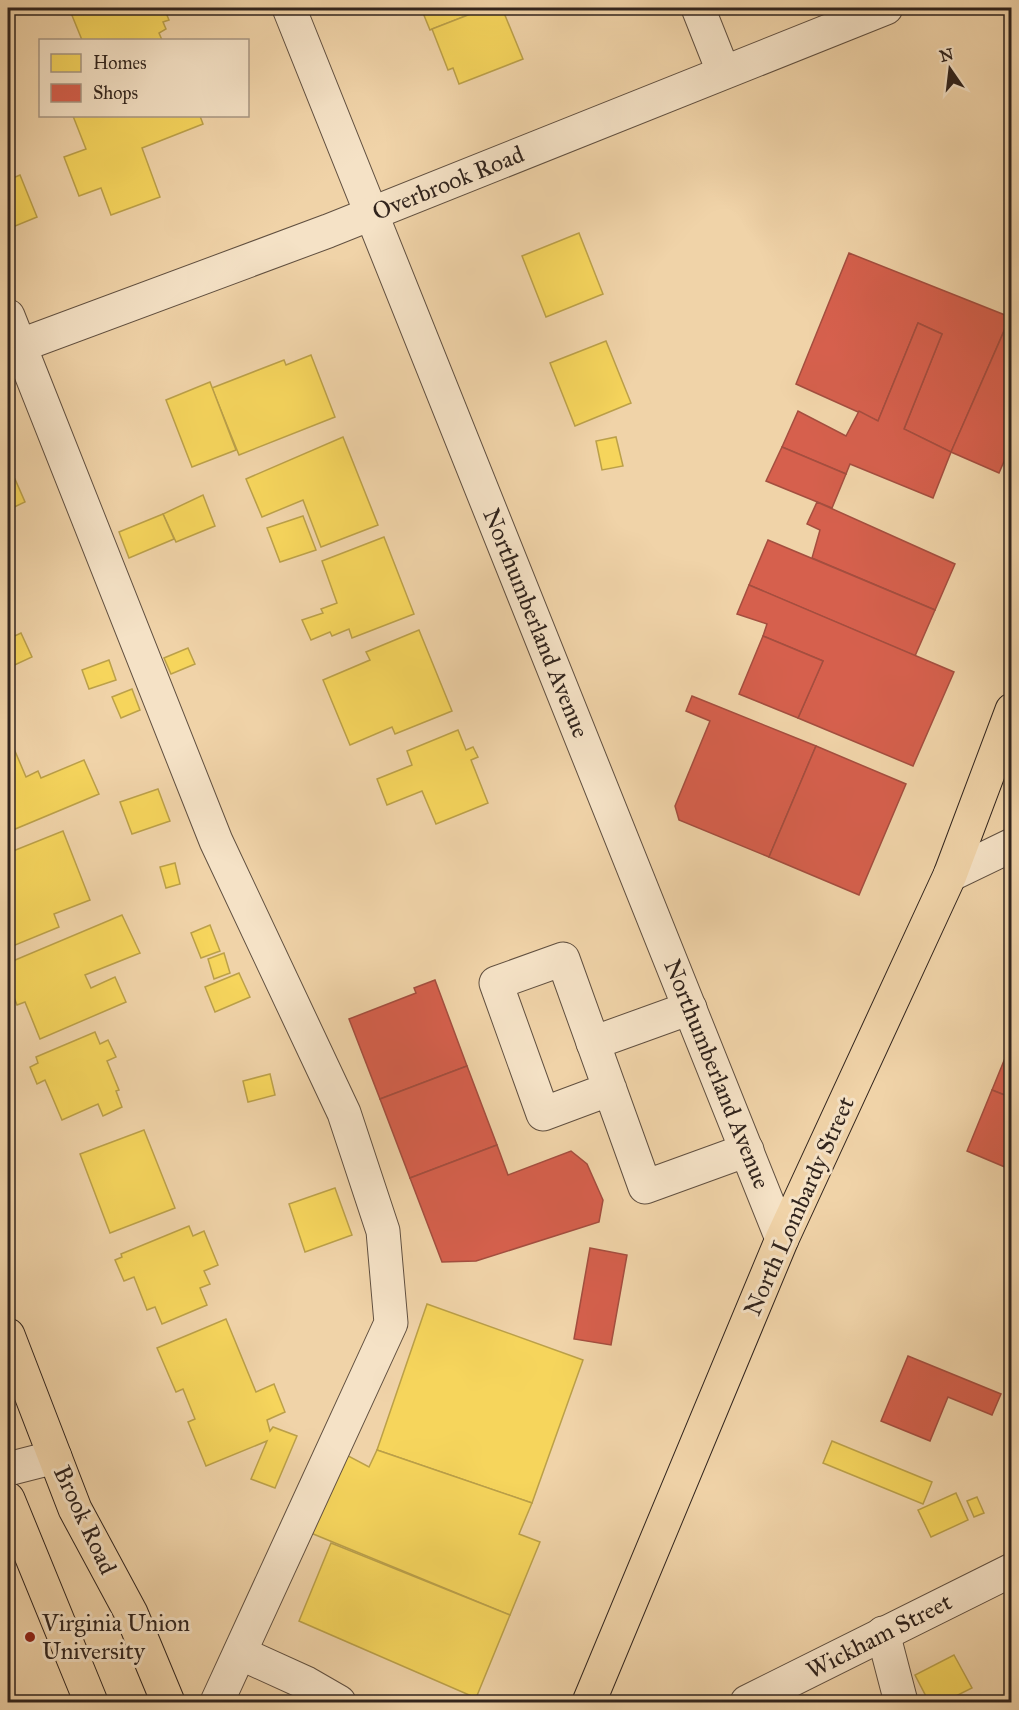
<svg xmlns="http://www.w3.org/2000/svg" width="1019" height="1710" viewBox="0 0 1019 1710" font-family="'IM FELL Great Primer',serif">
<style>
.homes{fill:#f6d55c;stroke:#bba049;stroke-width:1.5}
.shops{fill:#d6604d;stroke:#a44e3f;stroke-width:1.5}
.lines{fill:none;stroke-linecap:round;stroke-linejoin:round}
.minor-casing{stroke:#615040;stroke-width:35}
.major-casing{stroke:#31241d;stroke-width:35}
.minor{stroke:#f5e2c6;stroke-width:33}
.major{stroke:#f0d3a8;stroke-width:33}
.poi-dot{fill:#8f2418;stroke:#f5e2c6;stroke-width:2}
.labels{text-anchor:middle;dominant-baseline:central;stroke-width:6;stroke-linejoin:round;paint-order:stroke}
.street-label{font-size:24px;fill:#31241d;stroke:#f5e2c6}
.poi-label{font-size:24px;fill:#31241d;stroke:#f5e2c6;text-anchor:start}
</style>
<rect width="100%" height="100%" fill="#f0d3a8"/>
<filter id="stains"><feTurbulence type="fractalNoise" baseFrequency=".00333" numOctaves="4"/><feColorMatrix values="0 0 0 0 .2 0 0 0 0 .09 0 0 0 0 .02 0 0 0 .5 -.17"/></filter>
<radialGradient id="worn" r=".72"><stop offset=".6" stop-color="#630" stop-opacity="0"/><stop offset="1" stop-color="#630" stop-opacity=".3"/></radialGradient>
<!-- homes -->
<g class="homes">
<polygon points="75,8 149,8 150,10 164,8 169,20 163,22 166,29 159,33 162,40 82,40 71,13 76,11"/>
<polygon points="421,8 486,8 430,30"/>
<polygon points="486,8 502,8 523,59 459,84 453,68 448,70 432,29"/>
<polygon points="73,116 200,116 203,124 142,148 160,197 111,215 101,188 79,196 64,157 86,149"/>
<polygon points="20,175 37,217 8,229 8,180"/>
<polygon points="579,233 603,294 546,317 522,256"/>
<polygon points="606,341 631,403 575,426 550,363"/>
<polygon points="311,355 335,417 239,455 212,388 284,360 286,365"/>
<polygon points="210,382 236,450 192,467 166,400"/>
<polygon points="343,437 378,525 321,547 303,500 262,517 246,479"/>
<polygon points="616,437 623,466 602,470 596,441"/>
<polygon points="15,479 25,502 8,510 8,482"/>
<polygon points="203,495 215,526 176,542 163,514"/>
<polygon points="163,514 174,539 129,558 119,532"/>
<polygon points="303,516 316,550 280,562 267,528"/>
<polygon points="384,537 414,614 352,638 349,629 332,636 330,632 311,640 302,620 323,613 321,609 337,603 322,561"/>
<polygon points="419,630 452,711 395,734 392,727 350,745 323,680 370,660 366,652"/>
<polygon points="21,633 32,657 8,668 8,639"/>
<polygon points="188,648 195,664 171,674 164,658"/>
<polygon points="109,660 116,680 89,689 82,670"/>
<polygon points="132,689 140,710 121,718 112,697"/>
<polygon points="458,730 466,750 473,747 478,757 471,760 488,803 436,824 422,791 387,805 377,779 412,765 407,751"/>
<polygon points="9,737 26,777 38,771 41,778 84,760 99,794 8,832"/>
<polygon points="158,789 170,821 132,834 120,802"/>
<polygon points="63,831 90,900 54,914 59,927 8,948 8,853"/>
<polygon points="175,863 180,884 166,888 160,867"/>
<polygon points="122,915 140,953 85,975 91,988 115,977 126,1002 40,1039 25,1002 17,1005 8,982 8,963"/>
<polygon points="210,925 220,951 201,958 191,933"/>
<polygon points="224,953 230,973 214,979 208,959"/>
<polygon points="239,973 250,997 215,1012 205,987"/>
<polygon points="95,1032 100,1044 108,1040 116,1057 107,1061 119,1090 116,1091 122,1107 103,1116 98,1104 62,1120 45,1080 37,1084 30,1067 38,1063 36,1057"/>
<polygon points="270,1074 275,1095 248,1102 243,1081"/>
<polygon points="144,1130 175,1208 110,1233 80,1154"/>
<polygon points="335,1188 352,1235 305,1252 289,1204"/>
<polygon points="189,1226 193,1236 204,1231 218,1265 204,1271 210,1284 200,1288 207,1305 162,1324 155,1307 147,1310 134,1277 124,1281 115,1260 122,1257 121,1254"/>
<polygon points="427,1304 583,1360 532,1503 377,1450"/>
<polygon points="226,1319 256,1392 274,1384 285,1412 267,1420 270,1431 273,1427 297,1436 275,1488 251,1479 267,1441 206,1466 188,1422 195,1419 183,1389 176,1392 157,1348"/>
<polygon points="832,1441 932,1482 923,1504 823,1463"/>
<polygon points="377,1450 532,1503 519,1534 540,1542 510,1615 306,1531 339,1451 369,1467"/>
<polygon points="956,1493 968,1520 931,1537 918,1510"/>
<polygon points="977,1497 984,1513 974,1517 967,1501"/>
<polygon points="331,1543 510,1615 476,1698 299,1621"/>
<polygon points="954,1655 972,1688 944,1702 929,1702 915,1675"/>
</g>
<!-- shops -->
<g class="shops">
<polygon points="849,253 1010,317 951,452 904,429 942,334 918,323 878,421 796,384"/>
<polygon points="1012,313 1012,443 999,473 951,452"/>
<polygon points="918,323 942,334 904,429 951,452 933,498 850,464 846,474 782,447 798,411 846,436 859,411 878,421"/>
<polygon points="782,447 846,474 832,508 766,481"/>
<polygon points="817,502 955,564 935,610 812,558 820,530 807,524"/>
<polygon points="768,540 935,610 915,656 749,585"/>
<polygon points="749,585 954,672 913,766 798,718 823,661 763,636 767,624 737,614"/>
<polygon points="763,636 823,661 798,718 739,694"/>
<polygon points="692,696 816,746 769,857 679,820 675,806 710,721 686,711"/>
<polygon points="816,746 906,784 859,895 769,857"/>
<polygon points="435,980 467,1066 380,1099 349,1019 416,993 414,988"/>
<polygon points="1012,1041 1012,1098 992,1090"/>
<polygon points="467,1066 497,1145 410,1178 380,1099"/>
<polygon points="992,1090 1012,1098 1012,1170 967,1151"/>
<polygon points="497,1145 508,1175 571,1151 587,1164 603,1200 599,1222 476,1261 442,1262 410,1178"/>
<polygon points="590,1248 627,1255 611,1345 574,1339"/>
<polygon points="908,1356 1001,1394 992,1415 948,1397 930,1441 881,1421"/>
</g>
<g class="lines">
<defs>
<g id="minor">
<polyline points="289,8 782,1239"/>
<polyline points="698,8 723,71"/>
<polyline points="8,316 216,841 344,1113 383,1231 391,1323 217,1702"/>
<polyline points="8,350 328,231 886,8"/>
<polyline points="950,875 1012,845"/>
<polyline points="593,1043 690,1008"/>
<polyline points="610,1089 543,1114 496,983 563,959 645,1187 747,1150"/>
<polyline points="8,1469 55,1457"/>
<polyline points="883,1633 901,1702"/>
<polyline points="240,1653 306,1683 339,1702"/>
<polyline points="747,1702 1012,1570"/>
</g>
<g id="major">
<polyline points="8,1335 75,1509 131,1613 168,1702"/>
<polyline points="8,1499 91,1702"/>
<polyline points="589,1702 782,1239 950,875 1012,710"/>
</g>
</defs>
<!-- minor casing -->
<use href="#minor" class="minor-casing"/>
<!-- major casing -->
<use href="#major" class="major-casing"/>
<!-- minor -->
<use href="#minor" class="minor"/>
<!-- major -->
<use href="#major" class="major"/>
</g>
<!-- markers -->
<circle class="poi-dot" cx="30" cy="1637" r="6"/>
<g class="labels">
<!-- street labels -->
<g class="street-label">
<text transform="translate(448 183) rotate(-22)">Overbrook Road</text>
<text transform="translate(536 623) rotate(68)">Northumberland Avenue</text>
<text transform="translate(717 1074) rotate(68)">Northumberland Avenue</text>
<text transform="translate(799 1206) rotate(-66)">North Lombardy Street</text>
<text transform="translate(85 1520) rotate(65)">Brook Road</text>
<text transform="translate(879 1636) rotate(-27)">Wickham Street</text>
</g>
<!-- poi labels -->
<g class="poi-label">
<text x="42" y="1623">Virginia Union<tspan x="42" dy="28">University</tspan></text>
</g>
</g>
<!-- margin -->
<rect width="1019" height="1710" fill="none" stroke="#f0d3a8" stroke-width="30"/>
<rect x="9" y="9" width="1001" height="1692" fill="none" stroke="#31241d" stroke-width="3"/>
<rect x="15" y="15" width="989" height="1680" fill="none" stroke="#31241d" stroke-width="1.5"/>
<!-- legend -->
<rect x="39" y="39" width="210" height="78" fill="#f5e2c6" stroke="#a79682" stroke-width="1.5"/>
<rect x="51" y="54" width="30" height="18" fill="#f6d55c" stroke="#a79682" stroke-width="1.5"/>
<text x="93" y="69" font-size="18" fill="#31241d">Homes</text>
<rect x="51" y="84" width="30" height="18" fill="#d6604d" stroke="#a79682" stroke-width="1.5"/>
<text x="93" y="99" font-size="18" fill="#31241d">Shops</text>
<!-- north arrow -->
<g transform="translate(950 69) rotate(346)" stroke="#f5e2c6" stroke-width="4.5" paint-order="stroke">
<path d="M0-4.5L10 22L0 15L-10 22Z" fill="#31241d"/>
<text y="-9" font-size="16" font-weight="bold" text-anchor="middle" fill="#31241d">N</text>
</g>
<rect width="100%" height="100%" filter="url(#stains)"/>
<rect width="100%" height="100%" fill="url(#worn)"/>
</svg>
